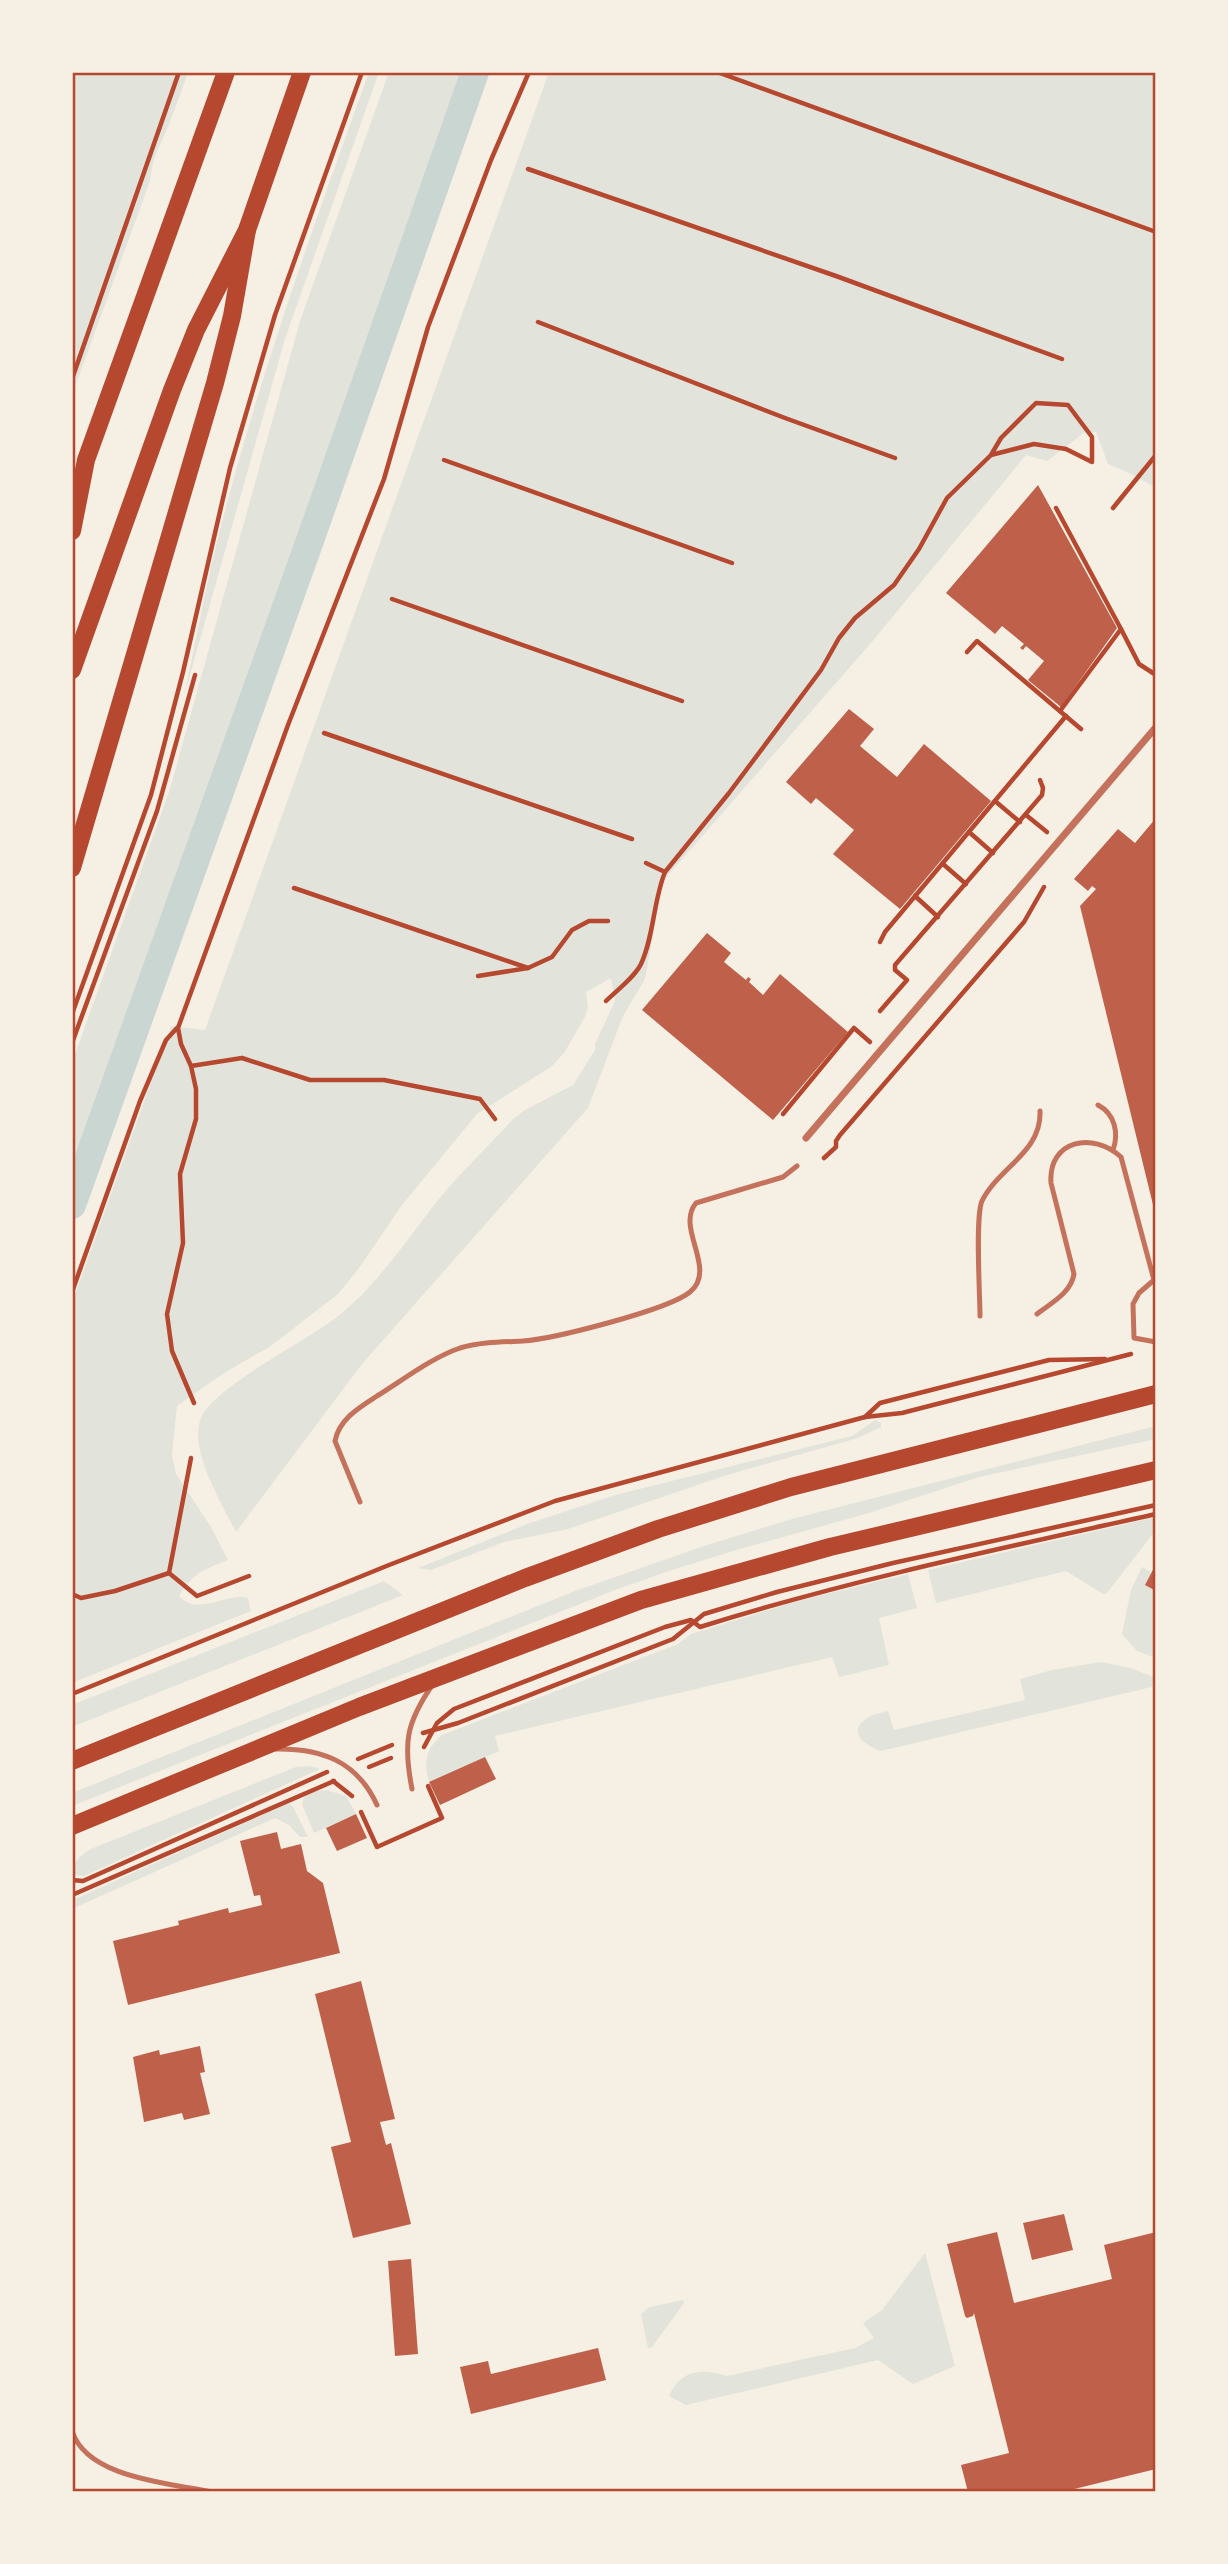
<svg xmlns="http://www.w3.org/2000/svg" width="1228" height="2564" viewBox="0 0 1228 2564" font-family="'Golos Text',sans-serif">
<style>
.green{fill:#e2e4dc}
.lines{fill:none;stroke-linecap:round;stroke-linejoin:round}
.canal{stroke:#c9d6d2;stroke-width:28}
.building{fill:#bf614a}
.path{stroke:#b5482f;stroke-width:4.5}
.service{stroke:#c5725c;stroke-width:5}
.minor{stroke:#c5725c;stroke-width:7}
.primary{stroke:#b5482f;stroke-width:18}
.neatline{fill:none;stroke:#b5482f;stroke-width:2.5}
</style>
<rect width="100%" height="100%" fill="#f6efe4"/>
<!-- green -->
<g class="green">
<path d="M72,72H188C182,89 176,107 169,124C160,147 153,154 150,181L72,395Z"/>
<path d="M369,72H379L285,339L184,696C195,646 204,595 216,546C256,385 313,227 369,72Z"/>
<polygon points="389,72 465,72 400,247 355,391 168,912 72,1171 72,1063 170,789 300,321"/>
<path d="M549,72H1156V488L1129,473L1108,464L1096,432L1084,433L1047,461L1026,455L871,643L663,881L645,979L623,1016L588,1108L362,1364L236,1532C222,1504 188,1449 201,1418C212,1388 308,1340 337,1317C376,1286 404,1244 434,1205C458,1175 487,1148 513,1119L525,1110L573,1085L595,1050V1044L615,1001L611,978L586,992L588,1007L585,1017L564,1053L552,1066L477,1114L402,1205L359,1268L338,1294L271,1346L224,1373L177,1406L172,1455L176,1474L211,1527L228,1560C203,1570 194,1572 179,1596C198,1617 226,1592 248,1598L251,1611L72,1683V1303L171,1026L205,1030Z"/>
<polygon points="875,1420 881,1423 881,1427 858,1438 727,1475 568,1529 504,1542 431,1570 418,1568 530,1523 615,1495 852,1436"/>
<polygon points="1156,1426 1156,1439 979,1477 869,1513 733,1551 669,1571 615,1590 72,1806 72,1793 575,1591 704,1546 792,1519"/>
<polygon points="1156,1517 1156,1530 1107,1593 1103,1594 1066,1571 936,1603 928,1570"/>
<polygon points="1142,1567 1156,1575 1153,1590 1156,1592 1156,1658 1137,1651 1122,1634 1131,1590"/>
<path d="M908,1574L917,1608L879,1618L889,1665L839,1677L832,1657L495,1736L499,1751L429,1782C423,1763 426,1748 442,1735L678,1644L691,1634L798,1601Z"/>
<polygon points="384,1581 403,1595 72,1727 72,1705"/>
<path d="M1101,1662L1131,1668L1156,1678V1686L881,1751C867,1746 846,1733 866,1719C872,1714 881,1713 888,1711L894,1730L1025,1700L1020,1679L1052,1670Z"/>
<path d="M310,1766L320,1769L84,1876L72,1875C72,1862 80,1856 91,1849L296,1767Z"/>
<polygon points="327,1790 346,1796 356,1814 314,1833 302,1804 304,1797 316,1791"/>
<polygon points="289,1803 293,1807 308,1837 300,1837 289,1825 275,1818 74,1908 75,1899"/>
<path d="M925,2253L955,2366L913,2384L878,2360L686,2405L669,2396C681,2370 701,2368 727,2376L855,2348L874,2338L863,2323L882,2310Z"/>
<polygon points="683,2300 684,2303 652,2347 648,2348 641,2314 650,2307"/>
</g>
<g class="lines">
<!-- canal -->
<polyline class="canal" points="72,1205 313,532 475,72"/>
</g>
<!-- building -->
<g class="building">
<polygon points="1038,485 1117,628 1061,707 1028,680 1044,661 1026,646 1023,650 1020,648 1024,644 1002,626 995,634 946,593"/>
<polygon points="849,709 874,729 860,746 897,777 924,744 991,801 900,909 833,854 854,830 816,798 811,804 786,782"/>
<polygon points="1156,818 1156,1213 1155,1213 1080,906 1096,889 1092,886 1088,891 1074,879 1118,829 1135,843"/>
<polygon points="707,933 731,953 724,962 746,980 748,977 751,979 749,982 763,995 780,974 848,1032 773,1120 642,1010"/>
<polygon points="1156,1564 1156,1591 1145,1585"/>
<polygon points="485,1757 496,1779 440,1805 429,1782"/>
<polygon points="356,1814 367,1838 337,1851 326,1828"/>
<polygon points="277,1832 281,1849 301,1844 307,1871 323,1883 340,1953 128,2005 113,1941 179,1925 178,1921 228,1908 229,1913 262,1905 260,1895 254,1896 240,1841"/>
<polygon points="361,1981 395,2119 380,2122 386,2145 391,2143 411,2224 353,2238 331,2147 351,2142 315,1994"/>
<polygon points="200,2046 205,2072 200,2073 210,2114 184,2120 182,2113 144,2122 133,2057 159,2050 160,2055"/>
<polygon points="1064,2214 1073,2250 1032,2260 1023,2223"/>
<polygon points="997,2232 1014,2303 1112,2279 1104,2245 1156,2232 1156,2469 1062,2492 968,2492 961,2465 1009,2453 974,2313 973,2316 967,2318 965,2316 947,2244"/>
<polygon points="411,2259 418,2354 395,2356 388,2261"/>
<polygon points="598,2348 606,2380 471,2414 460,2367 488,2361 491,2374"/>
</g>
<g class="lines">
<!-- path -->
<g class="path">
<polyline points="717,72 1156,232"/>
<polyline points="528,169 836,276 1062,359"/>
<polyline points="538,322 785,418 895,458"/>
<polyline points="72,379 179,72"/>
<polyline points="444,460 732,563"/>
<polyline points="1056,508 1121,629 1060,711"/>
<polyline points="1113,508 1156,455"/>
<polyline points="392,599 682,701"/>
<polyline points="1121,629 1139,664 1156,675"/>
<polyline points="967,652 977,641 1081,729"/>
<polyline points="324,733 632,839"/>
<polyline points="995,801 1020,822"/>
<polyline points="1026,815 1047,832"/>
<polyline points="969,832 993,853"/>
<polyline points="646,863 665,872"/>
<polyline points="943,864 966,884"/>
<polyline points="294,888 528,968"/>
<polyline points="915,896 938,917"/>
<polyline points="880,942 885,932 1066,716"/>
<polyline points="478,976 528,968 552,957 572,930 589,921 608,921"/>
<path d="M606,1001C617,990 634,978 641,964C654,936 653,902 665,872L729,793L821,670L839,638L855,618L894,585L919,549L947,498L991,455L1001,438L1036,403L1068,405L1092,437V462L1066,449L1034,444L991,455"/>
<polyline points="880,1011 907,980 895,970 895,965 1042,795 1043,788 1040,780"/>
<polyline points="72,1014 151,795 183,672 230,468 275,315 362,72"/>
<polyline points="72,1043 157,811 195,675"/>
<polyline points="191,1066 242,1058 310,1080 384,1080 480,1099 495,1119"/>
<polyline points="783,1114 854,1028 870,1042"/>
<polyline points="824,1158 836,1147 836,1141 840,1135 1024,922 1044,887"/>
<polyline points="72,1292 140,1101 166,1040 177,1028"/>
<polyline points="194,1403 172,1351 167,1314 183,1243 180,1174 196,1119 196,1089 191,1066 181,1044 178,1028 288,725 384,479 428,327 491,160 529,72"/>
<polyline points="865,1417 880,1403 1049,1360 1105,1359"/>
<polyline points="191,1458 169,1573 197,1596 249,1576"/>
<polyline points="72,1594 81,1598 115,1591 169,1573"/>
<polyline points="72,1694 389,1565 555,1501 865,1417 902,1413 1131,1354"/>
<polyline points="423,1733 458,1723 673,1639 704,1614 777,1592 893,1563 1156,1505"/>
<path d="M424,1747L437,1723L454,1709L665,1627L691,1620L700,1627C850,1580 1003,1548 1156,1514"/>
<polyline points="358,1759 392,1745"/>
<polyline points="369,1767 391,1758"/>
<polyline points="333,1781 352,1796"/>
<polyline points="361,1812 377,1847 442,1818 428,1786"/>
<polyline points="72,1880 83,1881 327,1772"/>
<polyline points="72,1895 334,1781"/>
</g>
<!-- service -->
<g class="service">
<path d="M1098,1105C1115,1114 1119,1133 1113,1150"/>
<path d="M1037,1314C1051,1303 1071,1293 1074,1274L1051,1183C1048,1140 1093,1131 1121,1157L1154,1280L1139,1293L1133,1304L1134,1338L1156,1342"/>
<path d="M980,1316C980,1295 975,1216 982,1201C998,1168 1042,1152 1040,1111"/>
<path d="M360,1502L335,1441C339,1419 360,1407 377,1396C403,1380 431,1358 460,1348C480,1342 502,1342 523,1341C553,1339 668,1310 690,1292C718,1269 675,1228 696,1203L783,1177L797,1166"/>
<path d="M275,1749C321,1748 357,1761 377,1805"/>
<path d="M412,1789C403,1743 406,1723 433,1684"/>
<path d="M72,2431C87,2478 169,2483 211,2492"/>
</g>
<!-- minor -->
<polyline class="minor" points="806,1138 1156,727"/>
<!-- primary -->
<g class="primary">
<polyline points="72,531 86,460 226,72"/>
<polyline points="72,670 172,390 196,330 247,230 302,72"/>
<polyline points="72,868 215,383 232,316 247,230"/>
<polyline points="72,1761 525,1578 658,1529 791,1487 1156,1394"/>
<polyline points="72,1826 359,1707 641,1600 830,1547 1156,1470"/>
</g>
</g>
<!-- border -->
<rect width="1228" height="2564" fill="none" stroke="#f6efe4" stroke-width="147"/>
<rect x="74" y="74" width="1080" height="2416" class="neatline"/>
</svg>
